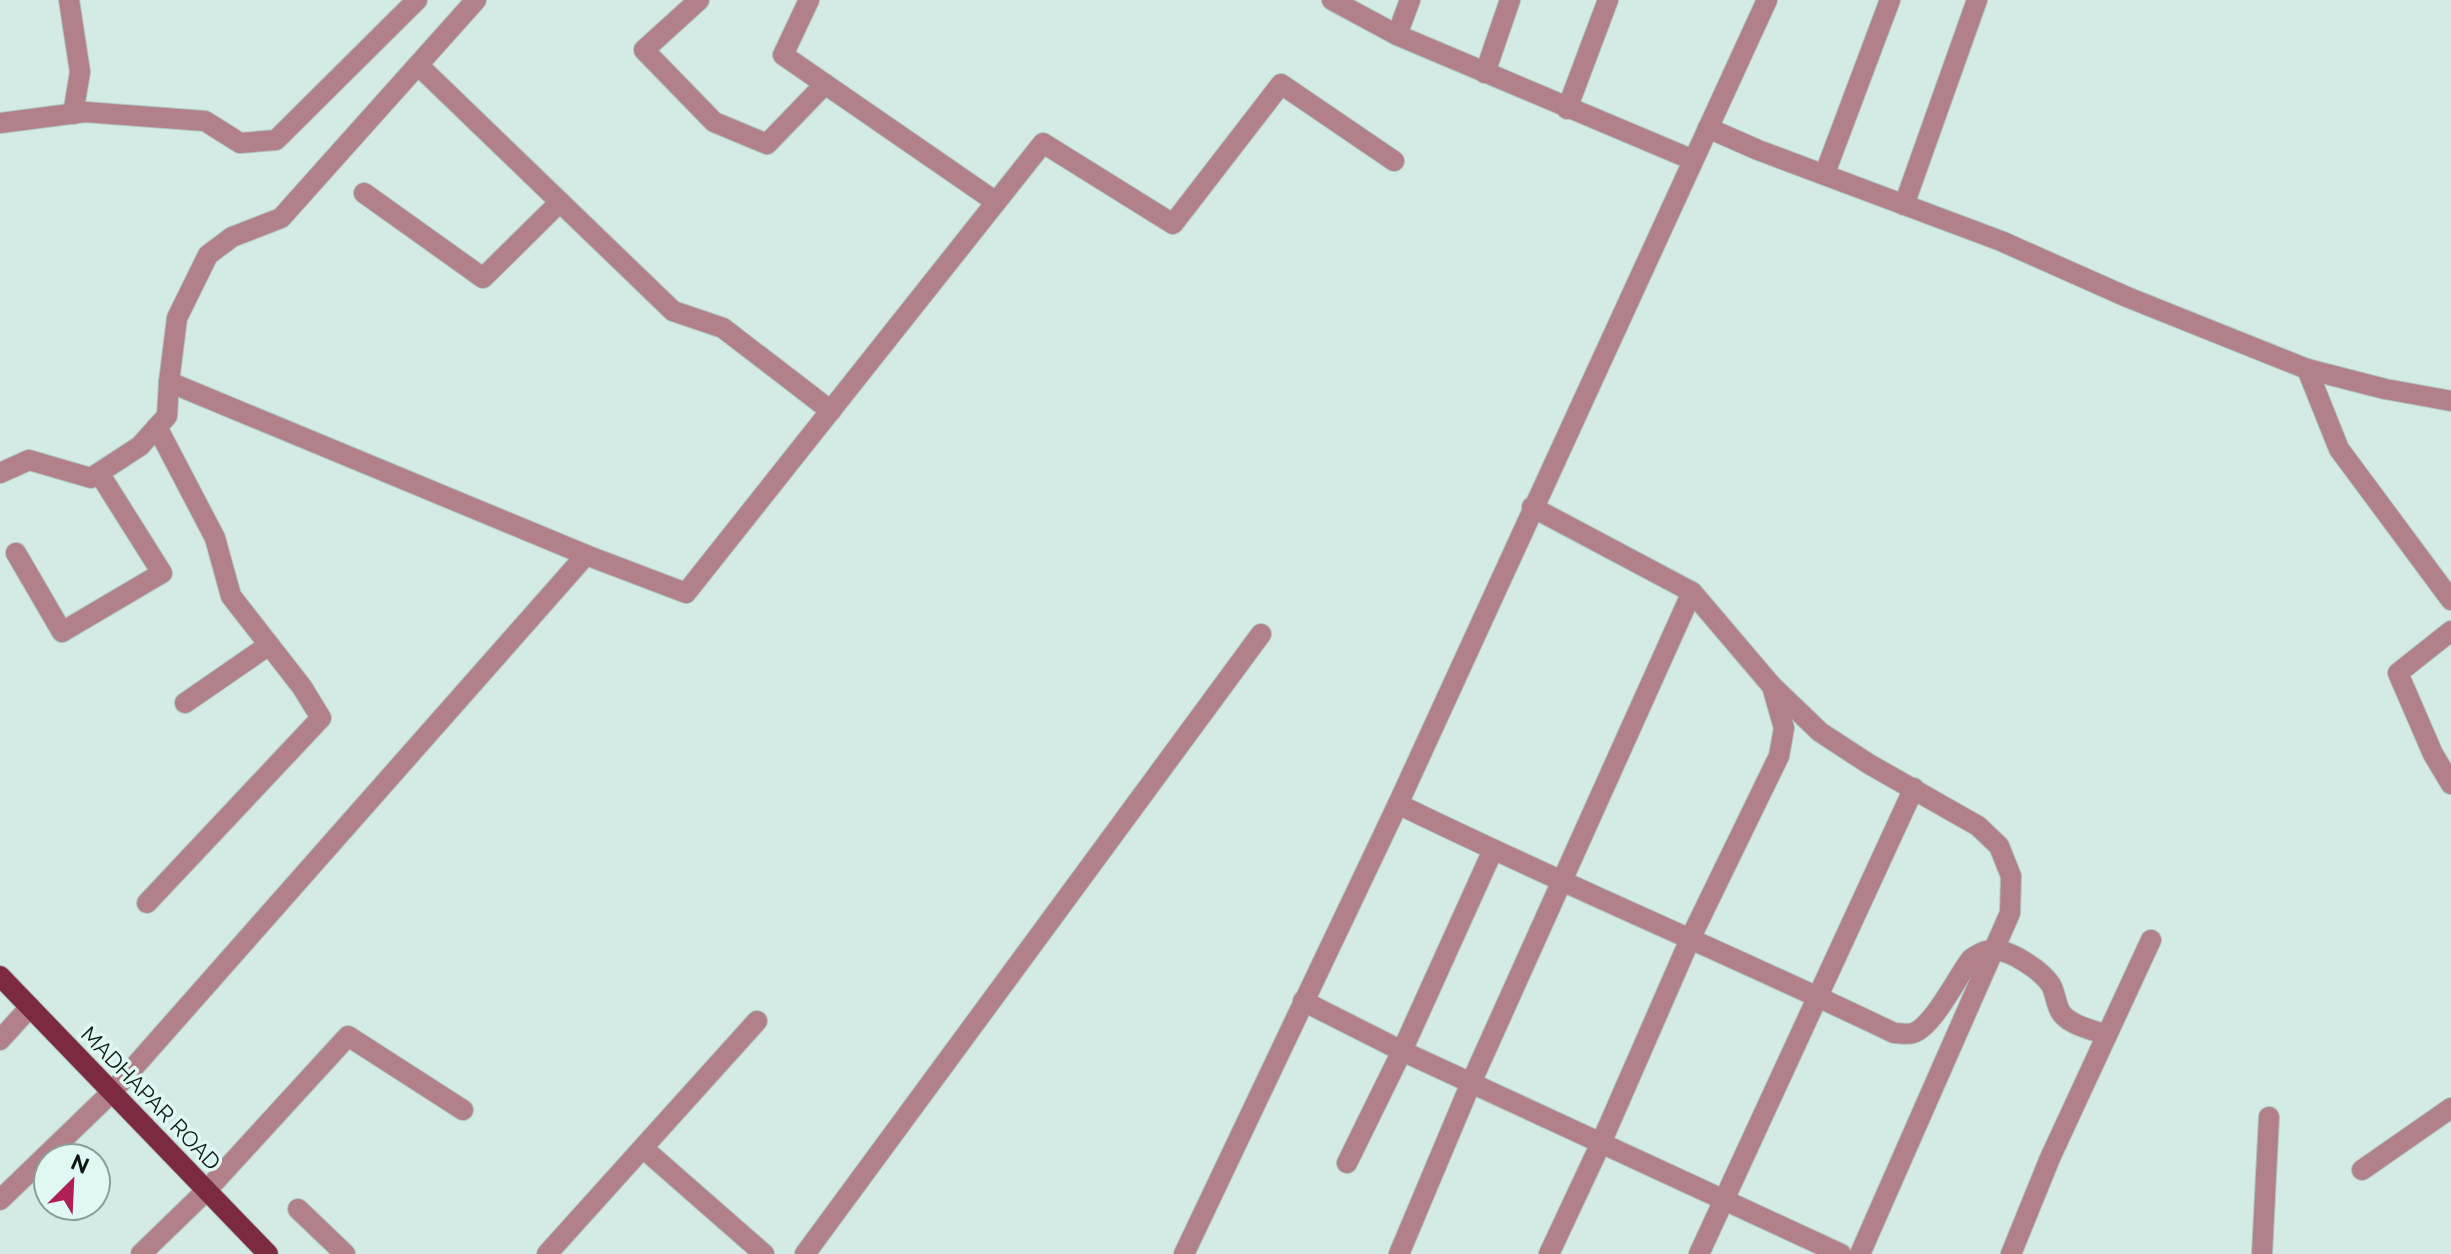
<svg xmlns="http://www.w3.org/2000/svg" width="2451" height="1254" viewBox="0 0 2451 1254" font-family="Raleway,sans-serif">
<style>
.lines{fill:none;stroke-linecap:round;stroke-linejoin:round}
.minor-casing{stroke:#b0c4c0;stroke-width:22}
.major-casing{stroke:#b0c4c0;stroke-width:22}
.minor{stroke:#b18089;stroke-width:20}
.major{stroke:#7c2a40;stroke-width:20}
.labels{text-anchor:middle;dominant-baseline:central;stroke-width:7;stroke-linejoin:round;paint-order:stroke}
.street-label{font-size:22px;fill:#0f1715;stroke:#e0f8f2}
</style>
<rect width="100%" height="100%" fill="#d3eae5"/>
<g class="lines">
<defs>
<g id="minor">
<polyline points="69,0 80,72 73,114"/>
<polyline points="699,0 644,50 714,122 767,144 825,84"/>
<polyline points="809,0 783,55 996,202"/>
<polyline points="1332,0 1397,35 1693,160"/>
<polyline points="1397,35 1410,0"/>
<polyline points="1485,73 1510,0"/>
<polyline points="1567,109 1608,0"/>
<polyline points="0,123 85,112 205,121 240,143 276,140 417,0"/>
<polyline points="1708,128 1758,150 2001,241 2127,297 2307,369 2385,389 2451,401"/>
<polyline points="1825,173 1890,0"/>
<polyline points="364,193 483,278 560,202 418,65"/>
<polyline points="560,202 673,311 723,328 831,411"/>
<polyline points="1904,205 1977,0"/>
<polyline points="2307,369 2339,449 2451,600"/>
<polyline points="169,382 586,555 686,593 1043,143 1173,224 1281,84 1394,161"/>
<polyline points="0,473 29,460 91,478 140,446 167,416 169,382 177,318 208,255 232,237 281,218 476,0"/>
<polyline points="1532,507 1692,592 1772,686 1820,732 1869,764 1978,826 1999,846 2011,876 2010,913 1860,1254"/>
<polyline points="16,553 62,632 162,573 99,473"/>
<polyline points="2451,631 2398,673 2433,754 2451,784"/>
<polyline points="185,703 269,645"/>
<path d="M1398,804C1561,884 1730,954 1894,1033C1901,1033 1907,1035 1913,1033C1933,1027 1957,977 1971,959C1977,955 1986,949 1994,950C2011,950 2042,971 2051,985C2056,994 2056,1007 2062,1014C2072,1026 2093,1030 2107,1035"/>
<polyline points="147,903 321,718 302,687 231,596 215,538 157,427"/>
<polyline points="1303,1001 1402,1051 1841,1254"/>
<polyline points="0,1040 30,1007"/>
<polyline points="643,1148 764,1254"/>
<polyline points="1347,1163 1402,1051 1493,850"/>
<polyline points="2362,1170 2451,1108"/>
<polyline points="0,1200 112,1092 586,555"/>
<polyline points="298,1209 345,1254"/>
<polyline points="141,1254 207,1190 348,1036 463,1110"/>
<polyline points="547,1254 757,1021"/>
<polyline points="805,1254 1261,634"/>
<polyline points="1184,1254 1398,804 1767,0"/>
<polyline points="1399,1254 1471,1083 1692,592"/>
<polyline points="1549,1254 1601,1143 1691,937 1779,756 1784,728 1772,686"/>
<polyline points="1699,1254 1914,788"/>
<polyline points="2011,1254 2050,1158 2151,940"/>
<polyline points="2262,1254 2269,1117"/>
</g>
<polyline id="major" points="0,976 268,1254"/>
</defs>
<!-- minor casing -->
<use href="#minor" class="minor-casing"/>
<!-- major casing -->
<use href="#major" class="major-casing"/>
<!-- minor -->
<use href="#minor" class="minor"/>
<!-- major -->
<use href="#major" class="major"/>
</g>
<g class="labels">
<!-- street labels -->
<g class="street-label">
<text transform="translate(151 1098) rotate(46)">MADHAPAR ROAD</text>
</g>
</g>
<!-- north arrow -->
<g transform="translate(72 1182) rotate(24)"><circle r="38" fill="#e0f8f2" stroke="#8c9e9a" stroke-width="2"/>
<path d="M0-6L14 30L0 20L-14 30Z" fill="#af1f52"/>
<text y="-12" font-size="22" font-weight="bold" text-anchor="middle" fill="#0f1715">N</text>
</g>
</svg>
